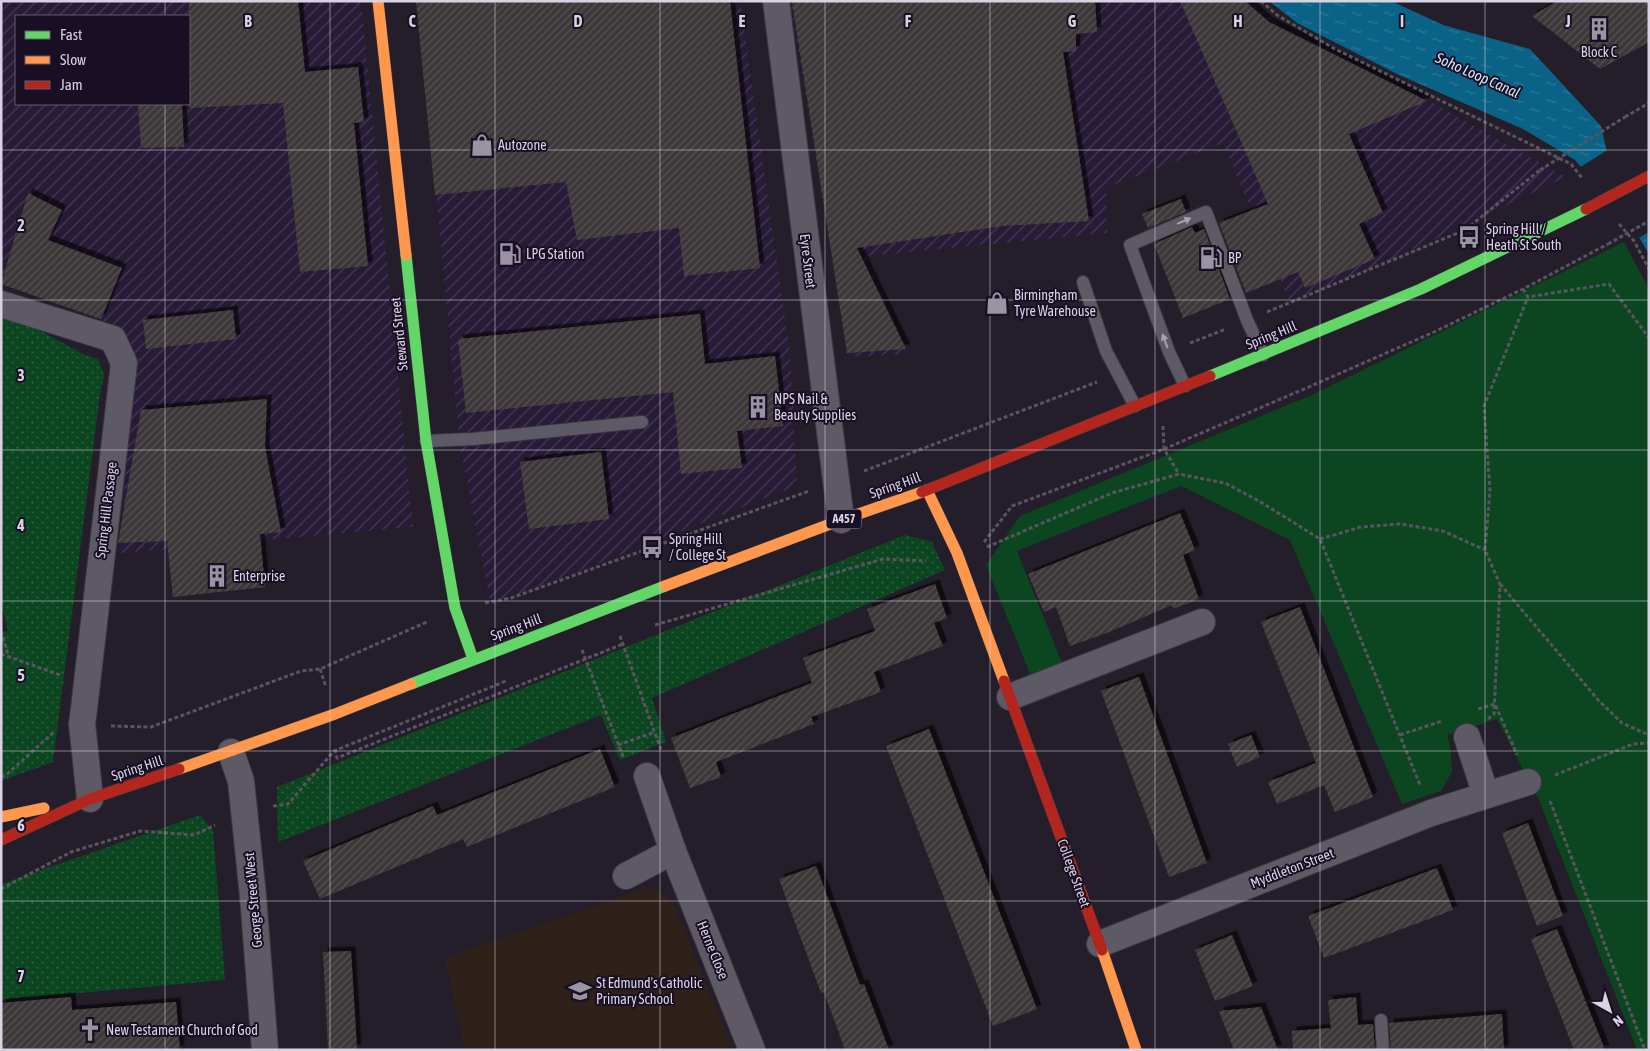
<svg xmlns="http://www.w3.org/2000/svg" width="1650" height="1051" viewBox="0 0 1650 1051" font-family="'Asap Condensed',sans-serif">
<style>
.industrial{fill:url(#industrial-furrows);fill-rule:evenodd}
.education{fill:#2f211a}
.grass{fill:url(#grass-dots)}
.green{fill:#0b4620}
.water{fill:url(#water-ripples)}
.pier{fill:#231e2a}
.building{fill:url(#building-hatch);filter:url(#shadow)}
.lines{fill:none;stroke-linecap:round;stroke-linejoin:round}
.lane-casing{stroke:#3e3944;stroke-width:14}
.street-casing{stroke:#3e3944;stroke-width:28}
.fast-casing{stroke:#3e3944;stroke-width:12}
.slow-casing{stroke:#3e3944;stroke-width:12}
.jam-casing{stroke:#3e3944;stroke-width:12}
.path{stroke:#59555f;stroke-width:3;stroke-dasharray:4 2.5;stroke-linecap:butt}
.lane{stroke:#5e5a65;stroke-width:12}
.street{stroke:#5e5a65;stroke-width:26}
.fast{stroke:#63d668;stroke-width:11}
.slow{stroke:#ff974d;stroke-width:11}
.jam{stroke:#b3261e;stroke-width:11}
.jam-bridge-casing{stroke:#3e3944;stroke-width:12;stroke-linecap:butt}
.path-bridge{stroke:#59555f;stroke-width:3;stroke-dasharray:4 2.5;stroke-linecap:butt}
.jam-bridge{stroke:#b3261e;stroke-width:11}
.oneway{fill:#a8a2b1}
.grid{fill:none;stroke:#d9d2e3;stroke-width:1;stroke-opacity:0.55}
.labels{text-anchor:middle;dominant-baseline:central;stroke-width:4;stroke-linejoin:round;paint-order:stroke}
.shield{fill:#190f25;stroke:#9f98aa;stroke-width:1}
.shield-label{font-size:12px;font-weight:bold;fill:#d9d2e3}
.poi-label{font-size:14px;fill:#d9d2e3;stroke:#190f25;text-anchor:start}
.street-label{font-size:14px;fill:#d9d2e3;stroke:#190f25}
.water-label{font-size:15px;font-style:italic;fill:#d0e7f4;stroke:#190f25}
.grid-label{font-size:16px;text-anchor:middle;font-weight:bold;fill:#d9d2e3;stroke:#190f25;stroke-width:4;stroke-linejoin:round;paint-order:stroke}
</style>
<defs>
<pattern id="industrial-furrows" width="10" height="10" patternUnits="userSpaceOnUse" patternTransform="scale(1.25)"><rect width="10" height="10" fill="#271b37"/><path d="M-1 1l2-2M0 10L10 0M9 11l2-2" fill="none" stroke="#463b54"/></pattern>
<pattern id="grass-dots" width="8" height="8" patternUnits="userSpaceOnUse" patternTransform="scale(1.25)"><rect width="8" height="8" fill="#0b4620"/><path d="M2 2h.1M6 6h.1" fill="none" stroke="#2e6040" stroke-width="1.8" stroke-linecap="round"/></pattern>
<pattern id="water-ripples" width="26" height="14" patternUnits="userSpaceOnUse" patternTransform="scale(1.25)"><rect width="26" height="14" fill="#0a6386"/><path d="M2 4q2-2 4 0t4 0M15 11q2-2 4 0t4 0" fill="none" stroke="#2d7897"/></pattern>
<pattern id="building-hatch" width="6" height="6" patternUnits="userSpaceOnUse" patternTransform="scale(1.25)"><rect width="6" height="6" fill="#3d3739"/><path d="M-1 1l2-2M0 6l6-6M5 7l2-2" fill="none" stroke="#585356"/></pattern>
<filter id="shadow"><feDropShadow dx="4.5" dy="-4.5" stdDeviation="0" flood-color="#0009"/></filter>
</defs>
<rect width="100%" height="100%" fill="#231e2a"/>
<!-- industrial -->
<g class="industrial">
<path d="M1,1H361L413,527L120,553L133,365L120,327L1,284ZM16,16H189V104H16Z"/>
<polygon points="418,1 740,1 790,354 797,486 491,605 460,447"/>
<polygon points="790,1 1252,1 1276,23 1437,105 1566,177 1380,265 1290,302 1223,143 1106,188 1107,233 866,256 909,354 849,357"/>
</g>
<!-- education -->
<polygon class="education" points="651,886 673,902 733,1050 465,1050 445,958"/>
<!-- grass -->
<g class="grass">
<polygon points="1,313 11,315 85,355 98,359 104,375 100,394 53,762 1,781 1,632 8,631 1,603"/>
<polygon points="905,535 932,542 945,570 652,698 666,742 620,760 601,715 278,842 277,787"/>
<polygon points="200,815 213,831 225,980 1,1000 1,884"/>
</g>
<!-- green -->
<polygon class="green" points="1624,242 1649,289 1649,1050 1637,1050 1539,800 1497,719 1447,735 1450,744 1452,772 1441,791 1402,804 1290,540 1181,486 1017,551 1062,663 1030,674 986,565 1020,516 1314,394"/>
<!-- water -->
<polygon class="water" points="1269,1 1391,1 1443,25 1530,49 1601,126 1607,152 1649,209 1649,254 1637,234 1575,160 1523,129 1397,74 1297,23"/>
<!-- pier -->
<polygon class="pier" points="1609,149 1649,205 1649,232 1637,239 1579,168"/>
<!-- building -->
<g class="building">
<polygon points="189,1 298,1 305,72 358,67 364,122 354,123 368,266 300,272 283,103 189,108"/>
<polygon points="416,1 730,1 760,268 684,276 679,228 577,240 566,182 435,195"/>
<polygon points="792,1 1095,1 1097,32 1076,34 1076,51 1063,52 1089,221 1002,226 857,248 906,349 847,353"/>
<polygon points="1180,1 1245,1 1269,22 1427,101 1349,134 1383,213 1359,224 1375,259 1305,288 1298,272 1246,293 1219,223 1268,204"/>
<polygon points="1557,1 1649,1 1649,42 1600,69 1532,16"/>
<polygon points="138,104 182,104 184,147 141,148"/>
<polygon points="28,193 62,210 48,240 122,268 101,319 1,284"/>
<polygon points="1181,199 1186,212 1148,228 1142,214"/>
<polygon points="1192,227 1195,233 1204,229 1230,299 1183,318 1154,244"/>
<polygon points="233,310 236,339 146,349 143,320"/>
<polygon points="700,314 705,364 775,356 783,426 737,431 742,468 681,474 673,392 466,413 458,339"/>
<polygon points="267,399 265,447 281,532 260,534 265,587 173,597 167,541 118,543 141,410"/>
<polygon points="601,452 609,519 529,529 520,462"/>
<polygon points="1180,513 1195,550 1183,555 1199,599 1173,609 1172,605 1107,633 1070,646 1056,607 1044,612 1028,574"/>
<polygon points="935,584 947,618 934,623 943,646 874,672 881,692 811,717 814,724 716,762 721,777 690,788 671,738 812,683 803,658 875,631 867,609"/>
<polygon points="1300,607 1373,797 1335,812 1324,785 1277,804 1268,782 1316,763 1261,622"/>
<polygon points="1139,677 1207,863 1169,877 1101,691"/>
<polygon points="929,729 1037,1009 993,1026 886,746"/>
<polygon points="1251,735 1260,757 1237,767 1228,744"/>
<polygon points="600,749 615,787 467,847 463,839 320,899 303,861 433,806 437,815"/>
<polygon points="1528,823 1563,916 1537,926 1502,833"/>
<polygon points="816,866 860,985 864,984 889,1050 845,1050 824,992 821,993 779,879"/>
<polygon points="1437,868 1453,910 1324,958 1308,916"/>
<polygon points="1557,929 1605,1050 1574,1050 1531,939"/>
<polygon points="1232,935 1253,986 1215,1001 1195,950"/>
<polygon points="351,951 357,1049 328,1050 323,952"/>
<polygon points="71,997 72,1010 176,1002 180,1050 1,1050 1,1003"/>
<polygon points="1356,997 1358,1025 1373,1024 1375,1050 1293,1050 1292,1031 1331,1028 1328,1000"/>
<polygon points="1261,1007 1278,1050 1234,1050 1219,1011"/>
<polygon points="1502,1014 1504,1050 1391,1050 1389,1023"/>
</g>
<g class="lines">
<defs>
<g id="lane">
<polyline points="1083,282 1106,351 1135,406"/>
<polyline points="1185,386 1169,352 1130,245 1206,212 1247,320 1263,355"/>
<polyline points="426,441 473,439 642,422"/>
<polyline points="1381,1020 1383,1050"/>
</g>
<g id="street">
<polyline points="776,1 841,520"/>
<polyline points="1,304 113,339 124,363 84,709 82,724 90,799"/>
<polyline points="1010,697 1202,622"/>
<polyline points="1467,737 1486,795"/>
<polyline points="231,752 241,781 253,896 265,1050"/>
<polyline points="647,776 673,851 752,1050"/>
<polyline points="626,876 673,851"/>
<polyline points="1100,944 1431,813 1528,782"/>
</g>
<g id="fast">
<polyline points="406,255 426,441 455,608 473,659"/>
<polyline points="1210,376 1421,289 1586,209"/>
<polyline points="411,684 665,586"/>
</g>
<g id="slow">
<polyline points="378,1 406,255"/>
<polyline points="927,490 957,553 1004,681"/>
<polyline points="665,586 841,520 922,492"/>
<polyline points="179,769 335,714 411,684"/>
<polyline points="1,817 44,808"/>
<polyline points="1102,950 1136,1050"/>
</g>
<g id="jam">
<polyline points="922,492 1210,376"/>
<polyline points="1004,681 1102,950"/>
<polyline points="1,840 90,799 179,769"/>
</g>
</defs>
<!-- lane casing -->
<use href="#lane" class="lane-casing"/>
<!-- street casing -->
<use href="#street" class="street-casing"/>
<!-- fast casing -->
<use href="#fast" class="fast-casing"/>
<!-- slow casing -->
<use href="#slow" class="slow-casing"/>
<!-- jam casing -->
<use href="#jam" class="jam-casing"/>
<!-- path -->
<g class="path">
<polyline points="1261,1 1277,15 1335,49 1571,164 1582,178"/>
<polyline points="1625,117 1649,103"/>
<polyline points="1619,224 1634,241 1649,269"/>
<polyline points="1523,289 1528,297 1609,284 1649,338"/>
<polyline points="1267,312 1465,230 1540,170"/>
<polyline points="1190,343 1226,329"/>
<polyline points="1163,426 1164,449 1179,474"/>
<polyline points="864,471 1097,382"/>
<polyline points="1320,539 1361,527 1400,524 1443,531 1485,550"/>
<polyline points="984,542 1012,506 1164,449 1311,386 1434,332 1523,289 1608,244"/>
<polyline points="987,547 1112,493 1179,474 1225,483 1259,501 1320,539 1420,785"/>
<polyline points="1500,584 1599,701 1622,723 1649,735"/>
<polyline points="485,603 511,598 809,491"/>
<polyline points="655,625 883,559 926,561"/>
<polyline points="1,631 8,655"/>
<polyline points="620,636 661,750"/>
<polyline points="582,650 624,759"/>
<polyline points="1,654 60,675"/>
<polyline points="320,669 326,687"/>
<polyline points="1478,709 1495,704 1517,755"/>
<polyline points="1488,719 1494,714 1500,584 1485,550 1490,491 1484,406 1528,297"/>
<polyline points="111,726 151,727 301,671 320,669 429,621"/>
<polyline points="1400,735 1442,721"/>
<polyline points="618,745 655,732"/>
<polyline points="335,749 337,758 623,644"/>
<polyline points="1555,775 1633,744 1649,743"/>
<polyline points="1,777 6,775 54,732"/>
<polyline points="1550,801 1645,1050"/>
<polyline points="273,806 288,804 334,751 506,681"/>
<polyline points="1,889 71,852 140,831 194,835 215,825"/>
</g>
<!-- lane -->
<use href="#lane" class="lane"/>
<!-- street -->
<use href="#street" class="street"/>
<!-- fast -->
<use href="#fast" class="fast"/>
<!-- slow -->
<use href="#slow" class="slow"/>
<!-- jam -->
<use href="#jam" class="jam"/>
<defs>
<polyline id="jam-bridge" points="1586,209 1649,176"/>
</defs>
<!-- jam-bridge casing -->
<use href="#jam-bridge" class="jam-bridge-casing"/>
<!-- path-bridge -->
<g class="path-bridge">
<polyline points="1540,170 1625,117"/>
<polyline points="1608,244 1649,221"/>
</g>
<!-- jam-bridge -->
<use href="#jam-bridge" class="jam-bridge"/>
</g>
<!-- one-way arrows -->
<defs><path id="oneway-solid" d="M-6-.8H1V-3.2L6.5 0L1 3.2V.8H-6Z" transform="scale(1.25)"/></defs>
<g class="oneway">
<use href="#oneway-solid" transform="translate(1184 221) rotate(-23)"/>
<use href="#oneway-solid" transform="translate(1165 341) rotate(-110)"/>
</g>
<!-- grid -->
<path class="grid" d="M165,1V16M330,1V1050M495,1V1050M660,1V1050M825,1V1050M990,1V1050M1155,1V1050M1320,1V1050M1485,1V1050M165,104V1050M1,150H1649M1,300H1649M1,450H1649M1,601H1649M1,751H1649M1,901H1649"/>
<!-- icons -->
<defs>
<symbol id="building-bare" viewBox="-9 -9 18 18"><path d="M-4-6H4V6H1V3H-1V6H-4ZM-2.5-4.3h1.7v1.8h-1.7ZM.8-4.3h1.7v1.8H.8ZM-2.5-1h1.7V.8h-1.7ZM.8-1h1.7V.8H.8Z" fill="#9993a2" stroke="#190f25" stroke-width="2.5" paint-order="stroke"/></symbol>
<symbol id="shop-bare" viewBox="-9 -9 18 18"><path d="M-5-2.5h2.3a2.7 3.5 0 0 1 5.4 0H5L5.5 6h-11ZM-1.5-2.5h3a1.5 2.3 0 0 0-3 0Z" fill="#9993a2" stroke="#190f25" stroke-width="2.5" paint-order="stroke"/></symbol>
<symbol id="bus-bare" viewBox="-9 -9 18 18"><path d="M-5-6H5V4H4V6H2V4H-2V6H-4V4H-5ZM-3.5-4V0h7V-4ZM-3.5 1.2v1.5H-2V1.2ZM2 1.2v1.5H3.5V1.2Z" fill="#9993a2" stroke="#190f25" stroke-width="2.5" paint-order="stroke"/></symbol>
<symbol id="fuel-bare" viewBox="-9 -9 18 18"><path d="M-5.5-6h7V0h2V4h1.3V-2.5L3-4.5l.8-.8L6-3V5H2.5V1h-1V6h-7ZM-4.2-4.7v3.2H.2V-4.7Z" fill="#9993a2" stroke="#190f25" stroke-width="2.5" paint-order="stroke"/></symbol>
<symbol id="school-bare" viewBox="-9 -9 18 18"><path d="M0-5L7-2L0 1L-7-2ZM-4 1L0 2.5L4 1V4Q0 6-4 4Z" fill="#9993a2" stroke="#190f25" stroke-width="2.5" paint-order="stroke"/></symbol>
<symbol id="church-bare" viewBox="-9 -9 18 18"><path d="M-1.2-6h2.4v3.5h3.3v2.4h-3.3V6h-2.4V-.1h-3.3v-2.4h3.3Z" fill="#9993a2" stroke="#190f25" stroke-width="2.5" paint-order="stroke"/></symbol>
</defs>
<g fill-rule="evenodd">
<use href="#building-bare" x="1583" y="13" width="32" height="32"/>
<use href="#shop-bare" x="466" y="129" width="32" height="32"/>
<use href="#bus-bare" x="1453" y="221" width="32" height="32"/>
<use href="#fuel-bare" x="494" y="238" width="32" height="32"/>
<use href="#fuel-bare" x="1195" y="242" width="32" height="32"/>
<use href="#shop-bare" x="981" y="287" width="32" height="32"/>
<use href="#building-bare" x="742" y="391" width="32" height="32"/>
<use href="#bus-bare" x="636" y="531" width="32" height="32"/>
<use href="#building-bare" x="201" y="560" width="32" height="32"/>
<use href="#school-bare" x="564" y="975" width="32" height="32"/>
<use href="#church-bare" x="74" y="1014" width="32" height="32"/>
</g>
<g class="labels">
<!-- shield labels -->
<rect class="shield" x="826.5" y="509.5" width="35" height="19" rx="4"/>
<g class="shield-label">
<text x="844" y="519">A457</text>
</g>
<!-- poi labels -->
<g class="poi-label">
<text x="1599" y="52" text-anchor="middle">Block C</text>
<text x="498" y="145">Autozone</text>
<text x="1486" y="229">Spring Hill /<tspan x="1486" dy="16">Heath St South</tspan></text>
<text x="526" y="254">LPG Station</text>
<text x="1228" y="258">BP</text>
<text x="1014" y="295">Birmingham<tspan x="1014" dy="16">Tyre Warehouse</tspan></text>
<text x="774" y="399">NPS Nail &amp;<tspan x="774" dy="16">Beauty Supplies</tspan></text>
<text x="669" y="539">Spring Hill<tspan x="669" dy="16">/ College St</tspan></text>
<text x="233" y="576">Enterprise</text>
<text x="596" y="983">St Edmund's Catholic<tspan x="596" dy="16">Primary School</tspan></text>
<text x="106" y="1030">New Testament Church of God</text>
</g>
<!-- street labels -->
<g class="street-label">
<text transform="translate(808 261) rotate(83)">Eyre Street</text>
<text transform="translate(399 334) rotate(-96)">Steward Street</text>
<text transform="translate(1271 335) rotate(-22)">Spring Hill</text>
<text transform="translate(895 485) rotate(-19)">Spring Hill</text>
<text transform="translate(106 510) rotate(-83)">Spring Hill Passage</text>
<text transform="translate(516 627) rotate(-20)">Spring Hill</text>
<text transform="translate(137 768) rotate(-18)">Spring Hill</text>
<text transform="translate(1292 868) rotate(-21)">Myddleton Street</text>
<text transform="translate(1074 873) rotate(70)">College Street</text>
<text transform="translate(253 900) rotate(-95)">George Street West</text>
<text transform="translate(713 950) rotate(68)">Herne Close</text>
</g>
<!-- water labels -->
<g class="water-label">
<text transform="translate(1478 75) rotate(24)">Soho Loop Canal</text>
</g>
</g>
<g class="grid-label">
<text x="248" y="27">B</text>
<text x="412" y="27">C</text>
<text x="578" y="27">D</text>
<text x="742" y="27">E</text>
<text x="908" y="27">F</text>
<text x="1072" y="27">G</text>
<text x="1238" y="27">H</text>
<text x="1402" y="27">I</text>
<text x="1568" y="27">J</text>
<text x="21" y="231">2</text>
<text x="21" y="381">3</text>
<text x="21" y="531">4</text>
<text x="21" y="681">5</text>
<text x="21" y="831">6</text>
<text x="21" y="982">7</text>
</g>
<!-- border -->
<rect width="1650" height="1051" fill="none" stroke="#d9d2e3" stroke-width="5"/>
<!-- legend -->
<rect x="15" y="15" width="175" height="90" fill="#190f25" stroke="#665d71"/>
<rect x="25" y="31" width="25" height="8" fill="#63d668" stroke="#665d71"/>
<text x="60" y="40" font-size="15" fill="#d9d2e3">Fast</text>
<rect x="25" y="56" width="25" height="8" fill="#ff974d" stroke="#665d71"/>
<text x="60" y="65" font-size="15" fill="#d9d2e3">Slow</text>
<rect x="25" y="81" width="25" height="8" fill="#b3261e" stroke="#665d71"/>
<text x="60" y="90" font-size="15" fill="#d9d2e3">Jam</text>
<!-- north arrow -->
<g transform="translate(1610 1011) rotate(141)" stroke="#190f25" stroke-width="4" paint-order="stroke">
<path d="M0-4L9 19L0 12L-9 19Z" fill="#d9d2e3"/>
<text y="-8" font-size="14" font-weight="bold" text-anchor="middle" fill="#d9d2e3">N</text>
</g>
</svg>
